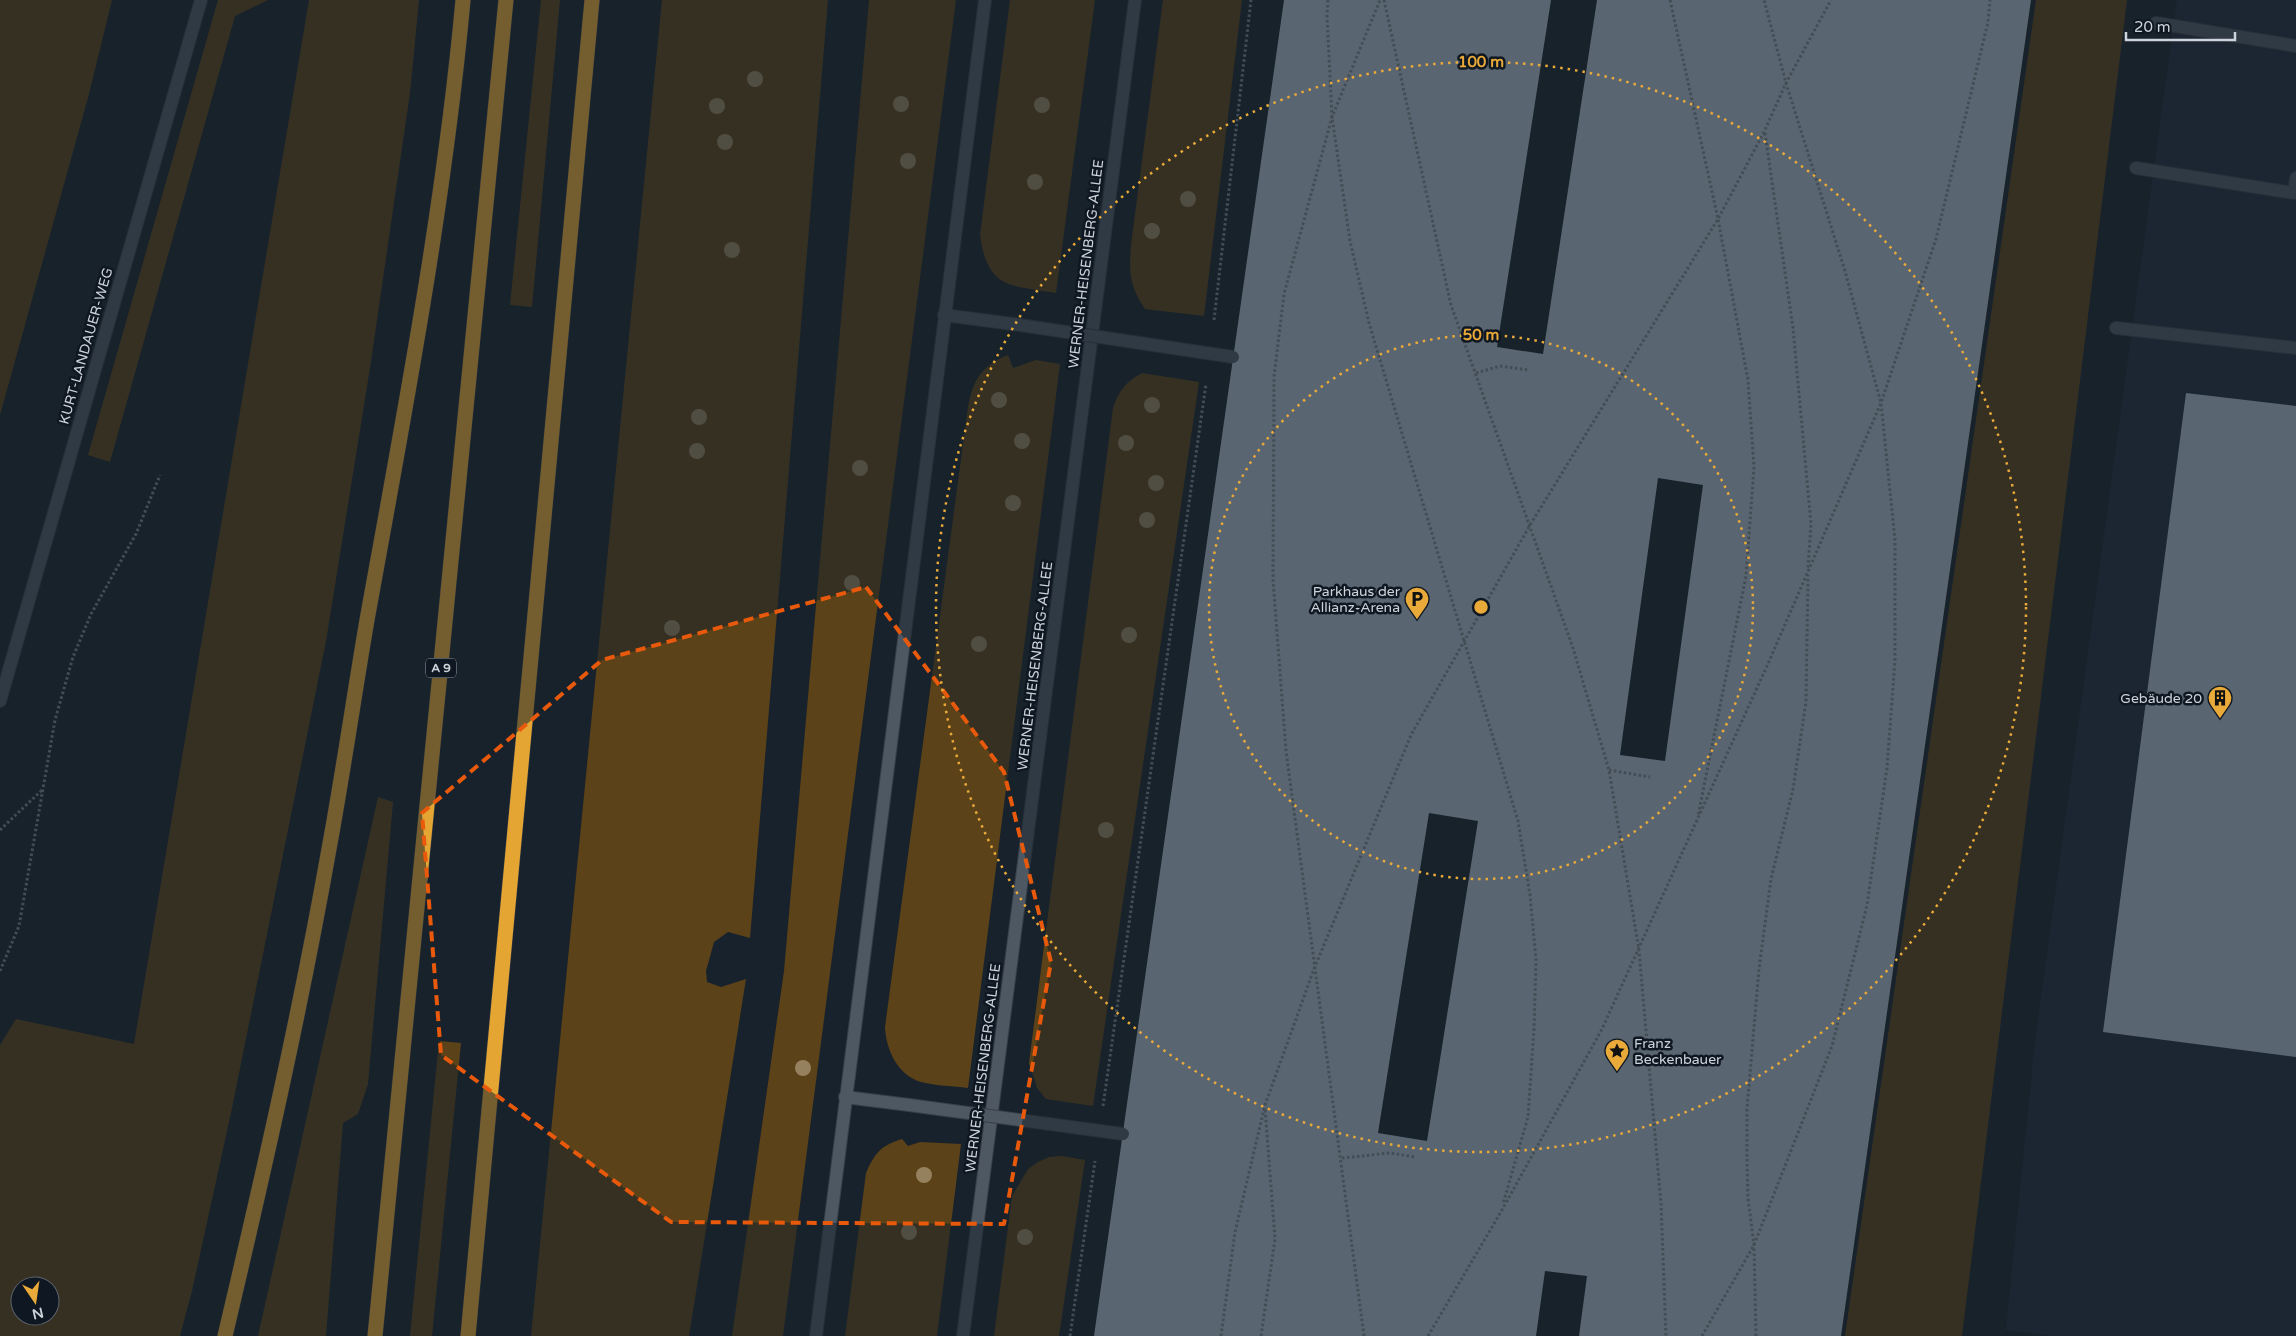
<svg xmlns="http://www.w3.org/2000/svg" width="2296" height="1336" viewBox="0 0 2296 1336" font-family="'Varela Round',sans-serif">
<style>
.built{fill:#1f2c3b}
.green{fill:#5b4218;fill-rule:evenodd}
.building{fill:#a9b6c3;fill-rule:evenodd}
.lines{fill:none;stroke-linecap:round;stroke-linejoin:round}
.minor-casing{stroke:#383f47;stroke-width:14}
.highway-casing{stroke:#383f47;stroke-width:16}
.path{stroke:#798189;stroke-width:3;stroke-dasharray:2.5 2.5;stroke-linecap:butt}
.minor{stroke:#4d5863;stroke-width:12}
.highway{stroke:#e5a533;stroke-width:15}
.minor-bridge-casing{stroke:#383f47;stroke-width:14;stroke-linecap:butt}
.minor-bridge{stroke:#4d5863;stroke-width:12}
.tree{fill:#96815f}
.marked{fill:none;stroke:#e8590c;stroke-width:4;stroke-dasharray:10 6;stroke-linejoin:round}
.ring{fill:none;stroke:#eaaa39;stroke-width:2.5;stroke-dasharray:2.5 5}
.labels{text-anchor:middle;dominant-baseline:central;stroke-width:5;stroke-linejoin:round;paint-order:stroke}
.shield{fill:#0f1822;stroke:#949ba3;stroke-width:1}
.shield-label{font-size:12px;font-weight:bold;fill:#cdd3da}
.street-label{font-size:14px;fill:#cdd3da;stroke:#0f1822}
.poi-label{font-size:14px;fill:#cdd3da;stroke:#0f1822;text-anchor:end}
.centre{fill:#eaaa39;stroke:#0f1822;stroke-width:2.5}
.ring-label{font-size:15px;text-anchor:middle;font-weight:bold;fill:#eaaa39;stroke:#0f1822;stroke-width:5;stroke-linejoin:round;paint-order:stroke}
</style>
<rect width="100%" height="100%" fill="#18222c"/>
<!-- built -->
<polygon class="built" points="2177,0 2296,0 2296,1336 2053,1336 2006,1330 2035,1042"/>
<!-- green -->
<g class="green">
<polygon points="0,0 112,0 89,94 0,415"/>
<polygon points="218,0 268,0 235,16 110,462 88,455"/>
<path d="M309,0H419L410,93L370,368L326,641L232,1108L192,1291L180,1336H0V1045L16,1019L134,1044ZM20,1286H50V1316H20Z"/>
<polygon points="541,0 560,0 532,307 510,305"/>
<polygon points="662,0 828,0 750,938 728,932 714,942 706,971 707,982 721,987 746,979 689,1336 531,1336"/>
<polygon points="869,0 956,0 783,1336 732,1336 784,971"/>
<path d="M1010,0H1095L1056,293C1010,285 988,290 980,235Z"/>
<path d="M1163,0H1242L1204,316L1145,309C1129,285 1129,273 1131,245Z"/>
<polygon points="2036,0 2127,0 1962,1336 1845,1336"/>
<path d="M1008,355L1013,368L1036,360L1060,364L968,1088C953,1086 936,1086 921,1082C897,1075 886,1049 885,1027L968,407C973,380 981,366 1008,355Z"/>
<path d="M1142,373L1199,382L1093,1106L1046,1099L1037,1088L1029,1063L1113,408C1119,390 1126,382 1142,373Z"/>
<polygon points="378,797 393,802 368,1084 358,1114 343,1123 326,1336 258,1336"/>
<polygon points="439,1041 461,1043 432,1336 410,1336"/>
<path d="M902,1139L908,1146L920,1142L961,1144L937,1336H845L866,1173C875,1153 880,1146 902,1139Z"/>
<polygon points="1062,1156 1085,1160 1059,1336 994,1336 1012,1196 1028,1169 1038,1162 1049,1157"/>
</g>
<!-- building -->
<g class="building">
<path d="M1284,0H1551L1497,347L1543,354L1597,0H2031L1841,1336H1579L1587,1276L1545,1271L1536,1336H1094ZM1658,478L1703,485L1665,761L1620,755ZM1429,813L1478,821L1427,1141L1378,1133Z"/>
<polygon points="2186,393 2296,406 2296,1057 2103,1032"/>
</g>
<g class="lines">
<defs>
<g id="minor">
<polyline points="2156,23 2296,46"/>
<polyline points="2136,168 2294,193 2296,178"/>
<polyline points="944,315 1013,324"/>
<polyline points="2116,328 2296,348"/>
<polyline points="0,701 201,0"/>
<polyline points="845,1097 909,1105"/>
<polyline points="816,1336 985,0"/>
<polyline points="963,1336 1135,0"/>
</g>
<g id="highway">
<path d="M225,1336C263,1175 300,1013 329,849C343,773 354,696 367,620C404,415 444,208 463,0"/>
<polyline points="375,1336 506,0"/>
<polyline points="468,1336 592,0"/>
</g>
</defs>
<!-- minor casing -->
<use href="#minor" class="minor-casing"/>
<!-- highway casing -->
<use href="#highway" class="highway-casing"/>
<!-- path -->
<g class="path">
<polyline points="1328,0 1327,15 1332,117 1350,241 1369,323 1518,821 1530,895 1536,960 1534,1029 1528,1117 1503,1204"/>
<polyline points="1384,0 1451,305 1573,648 1609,770 1639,950 1661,1204 1666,1336"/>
<polyline points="1670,0 1718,219 1748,380 1754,467 1746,576 1698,816"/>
<polyline points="1765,133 1793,328 1811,524 1808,568"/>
<polyline points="1214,320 1251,0"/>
<polyline points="1476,373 1500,366 1528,370"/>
<polyline points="1609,770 1650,777"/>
<polyline points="0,830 42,790"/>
<polyline points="0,971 19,926 55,720 73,657 91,614 136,534 160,475"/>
<polyline points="1103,1106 1206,384"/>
<polyline points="1342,1158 1390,1153 1415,1157"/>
<polyline points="1070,1336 1095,1161"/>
<polyline points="1221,1336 1235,1232 1265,1105 1314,969 1411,735 1530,525 1718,219 1764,132 1786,83 1831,0"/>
<polyline points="1261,1336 1275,1239 1265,1108"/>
<polyline points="1364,1336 1286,751 1273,580 1274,377 1284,294 1332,117 1380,0"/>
<polyline points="1428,1336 1502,1210 1602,1029 1767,666 1881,403 1936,239 1988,22 1990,0"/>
<polyline points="1702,1336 1754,1245 1832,1046 1867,905 1887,768 1895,660 1895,540 1881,403 1845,271 1786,83 1764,0"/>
<polyline points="1756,1336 1754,1245 1748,1198 1747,1161 1747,1109 1759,969 1771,879 1793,789 1806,702 1808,575"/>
</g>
<!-- minor -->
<use href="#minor" class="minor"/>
<!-- highway -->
<use href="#highway" class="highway"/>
<defs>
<g id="minor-bridge">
<polyline points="1013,324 1233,357"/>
<polyline points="909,1105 1123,1134"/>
</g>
</defs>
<!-- minor-bridge casing -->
<use href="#minor-bridge" class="minor-bridge-casing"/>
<!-- minor-bridge -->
<use href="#minor-bridge" class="minor-bridge"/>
</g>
<!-- trees -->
<g class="tree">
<circle cx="755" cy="79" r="8"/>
<circle cx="901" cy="104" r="8"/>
<circle cx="1042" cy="105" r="8"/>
<circle cx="717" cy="106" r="8"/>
<circle cx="725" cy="142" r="8"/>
<circle cx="908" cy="161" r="8"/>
<circle cx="1035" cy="182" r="8"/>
<circle cx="1188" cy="199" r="8"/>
<circle cx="1152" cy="231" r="8"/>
<circle cx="732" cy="250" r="8"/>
<circle cx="999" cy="400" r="8"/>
<circle cx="1152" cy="405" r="8"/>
<circle cx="699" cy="417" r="8"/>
<circle cx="1022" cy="441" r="8"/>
<circle cx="1126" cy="443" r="8"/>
<circle cx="697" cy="451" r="8"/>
<circle cx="860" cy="468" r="8"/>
<circle cx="1156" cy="483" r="8"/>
<circle cx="1013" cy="503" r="8"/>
<circle cx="1147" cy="520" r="8"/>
<circle cx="852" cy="583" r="8"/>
<circle cx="672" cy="628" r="8"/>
<circle cx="1129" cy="635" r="8"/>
<circle cx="979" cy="644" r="8"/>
<circle cx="1106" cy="830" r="8"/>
<circle cx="803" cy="1068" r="8"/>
<circle cx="924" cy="1175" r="8"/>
<circle cx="909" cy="1232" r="8"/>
<circle cx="1025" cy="1237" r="8"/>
</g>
<!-- marked area -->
<path d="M0 0H2296V1336H0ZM866,587L1004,772L1051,962L1004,1224L671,1222L441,1055L422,813L602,660Z" fill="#18222c" fill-opacity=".55" fill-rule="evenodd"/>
<path class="marked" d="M866,587L1004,772L1051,962L1004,1224L671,1222L441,1055L422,813L602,660Z"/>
<!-- distance rings -->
<g class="ring">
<circle cx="1481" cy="607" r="272"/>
<circle cx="1481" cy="607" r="545"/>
</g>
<!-- icons -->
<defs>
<symbol id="parking-pin" viewBox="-11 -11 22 30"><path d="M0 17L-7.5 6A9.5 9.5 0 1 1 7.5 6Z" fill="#eaaa39" stroke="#0f1822"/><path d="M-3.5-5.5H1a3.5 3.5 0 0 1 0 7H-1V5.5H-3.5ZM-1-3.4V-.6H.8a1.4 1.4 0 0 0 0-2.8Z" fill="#111"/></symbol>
<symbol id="building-pin" viewBox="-11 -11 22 30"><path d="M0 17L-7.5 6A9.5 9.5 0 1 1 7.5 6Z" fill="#eaaa39" stroke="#0f1822"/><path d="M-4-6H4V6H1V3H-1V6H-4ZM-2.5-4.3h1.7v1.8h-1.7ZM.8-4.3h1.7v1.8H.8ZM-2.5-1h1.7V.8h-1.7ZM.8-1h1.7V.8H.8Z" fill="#111"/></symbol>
<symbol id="sight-pin" viewBox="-11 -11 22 30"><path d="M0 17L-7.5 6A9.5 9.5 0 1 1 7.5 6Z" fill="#eaaa39" stroke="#0f1822"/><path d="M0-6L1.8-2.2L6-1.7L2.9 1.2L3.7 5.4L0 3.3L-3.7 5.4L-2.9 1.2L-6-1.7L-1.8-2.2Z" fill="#111"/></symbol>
</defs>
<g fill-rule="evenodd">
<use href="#parking-pin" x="1403" y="585" width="28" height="38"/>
<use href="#building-pin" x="2206" y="684" width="28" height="38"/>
<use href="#sight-pin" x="1603" y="1037" width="28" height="38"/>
</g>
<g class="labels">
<!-- shield labels -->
<rect class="shield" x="426" y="658.5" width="30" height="19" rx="4"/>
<g class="shield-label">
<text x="441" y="668">A 9</text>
</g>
<!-- street labels -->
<g class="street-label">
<text transform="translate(1086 264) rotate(-83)">WERNER-HEISENBERG-ALLEE</text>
<text transform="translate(86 346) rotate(-74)">KURT-LANDAUER-WEG</text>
<text transform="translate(1035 666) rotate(-83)">WERNER-HEISENBERG-ALLEE</text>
<text transform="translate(983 1068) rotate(-83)">WERNER-HEISENBERG-ALLEE</text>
</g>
<!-- poi labels -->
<g class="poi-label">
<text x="1400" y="591">Parkhaus der<tspan x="1400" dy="16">Allianz-Arena</tspan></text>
<text x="2202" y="698">Gebäude 20</text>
<text x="1634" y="1043" text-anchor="start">Franz<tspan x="1634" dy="16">Beckenbauer</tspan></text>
</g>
</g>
<circle cx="1481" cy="607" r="8" class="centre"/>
<g class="ring-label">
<text x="1481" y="67">100 m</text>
<text x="1481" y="340">50 m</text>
</g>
<!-- north arrow -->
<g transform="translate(35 1301) rotate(167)"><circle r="24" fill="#0f1822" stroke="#5b636c"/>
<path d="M0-4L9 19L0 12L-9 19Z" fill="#eaaa39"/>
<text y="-8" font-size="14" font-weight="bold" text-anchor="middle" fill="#cdd3da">N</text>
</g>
<!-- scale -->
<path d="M2126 32v8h109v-8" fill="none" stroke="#cdd3da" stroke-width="2.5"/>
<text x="2134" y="32" font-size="15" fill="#cdd3da" stroke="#0f1822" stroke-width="4" paint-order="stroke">20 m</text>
</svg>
